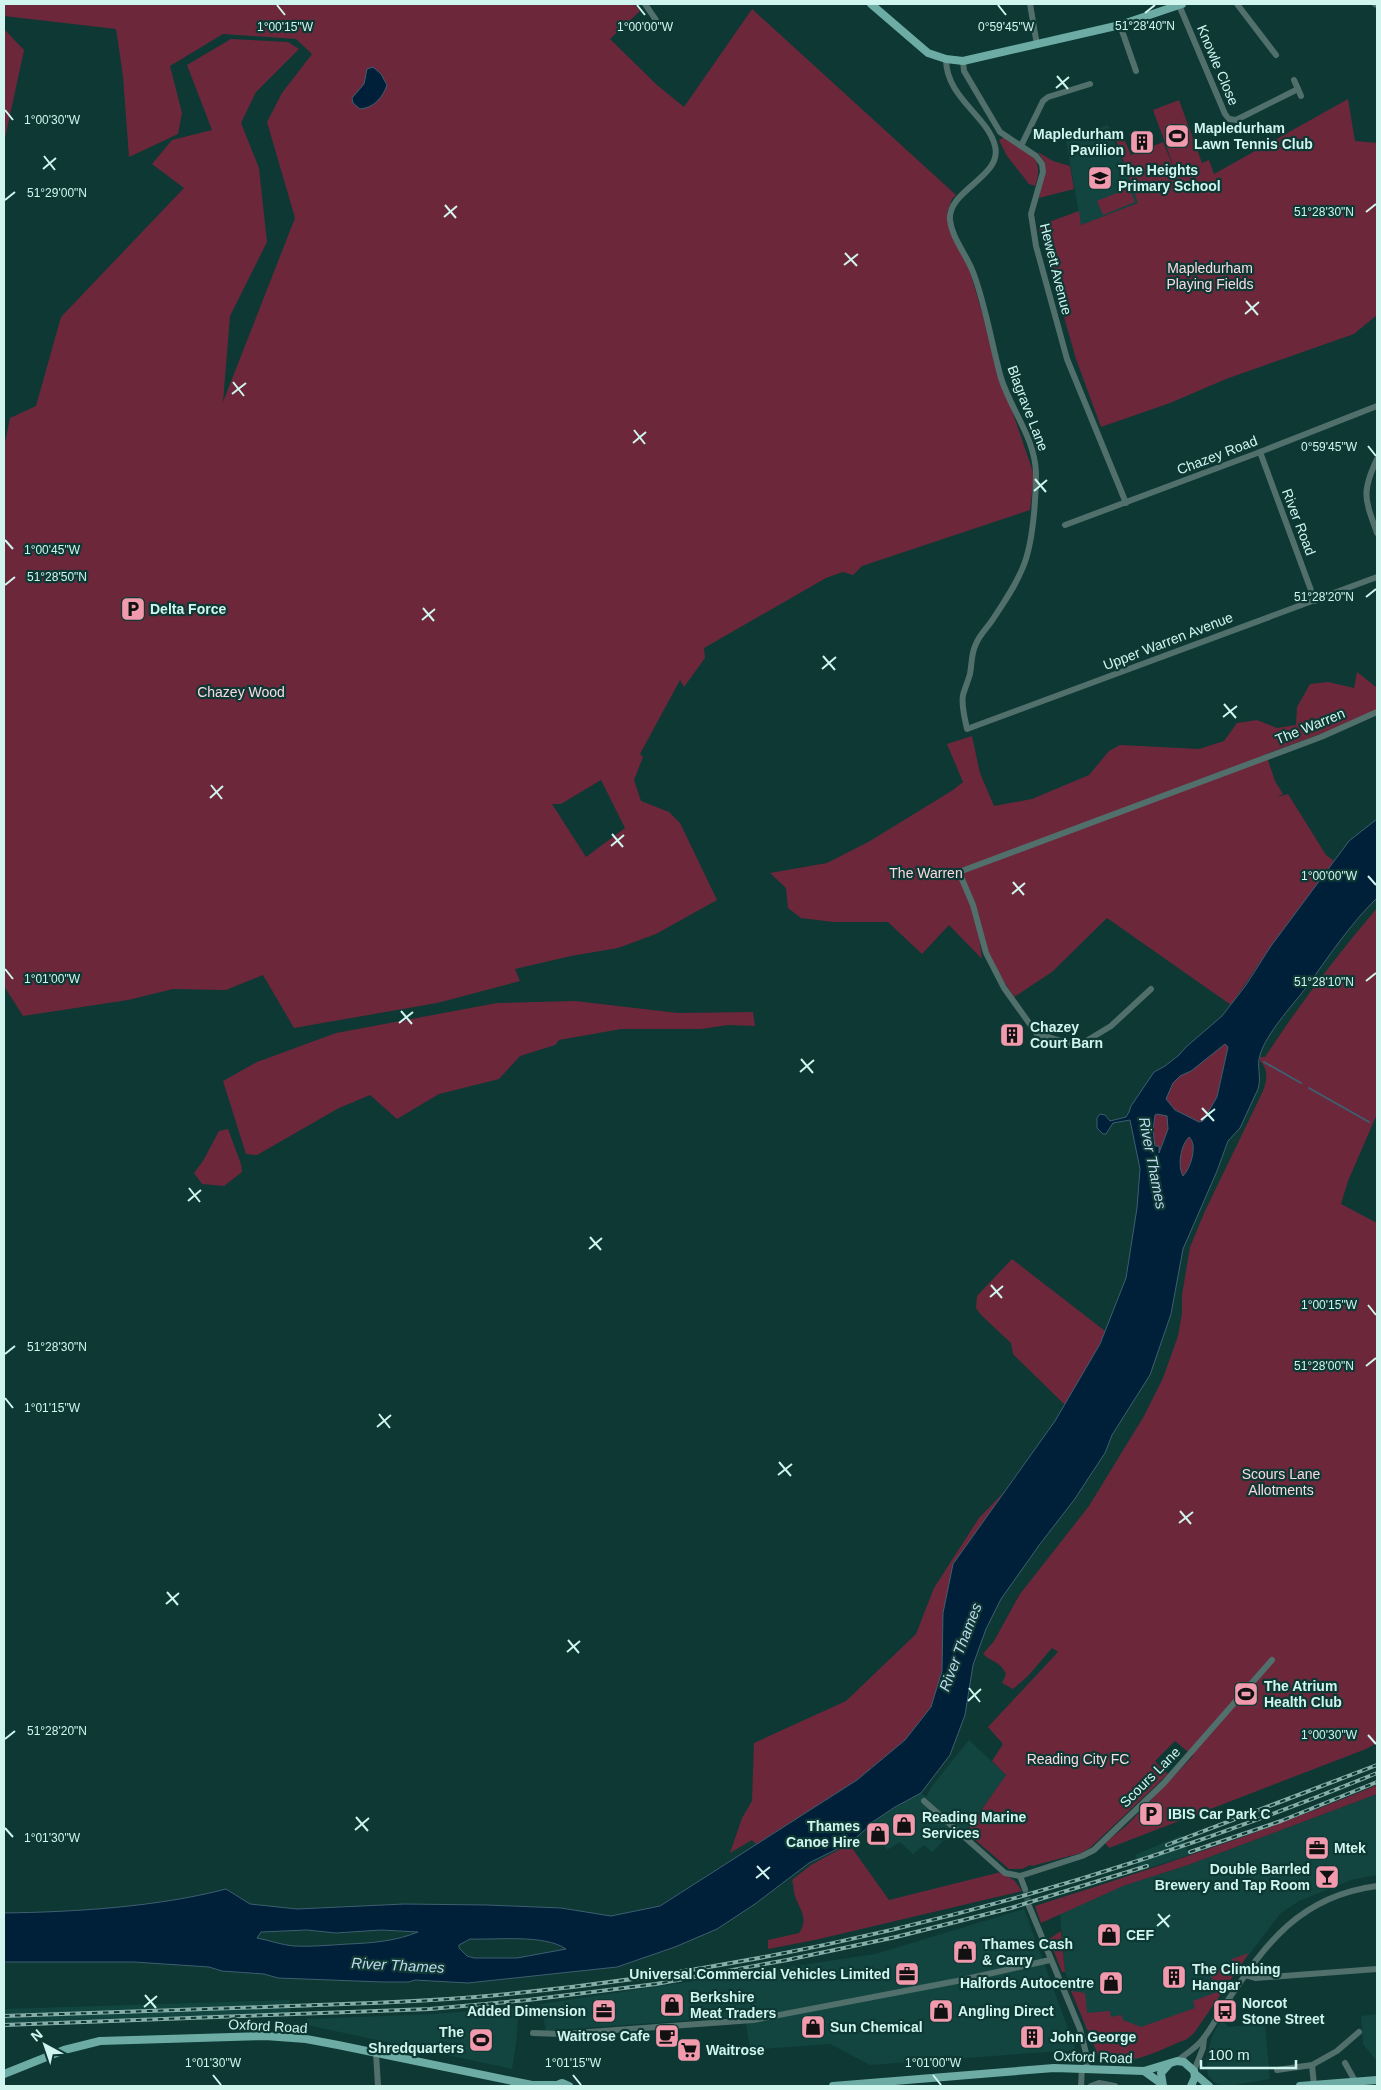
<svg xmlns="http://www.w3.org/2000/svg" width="1381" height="2090" viewBox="0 0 1381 2090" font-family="Arial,sans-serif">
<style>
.built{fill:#124540}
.green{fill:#6d273b;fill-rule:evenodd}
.water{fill:#001f39;stroke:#3e5f70;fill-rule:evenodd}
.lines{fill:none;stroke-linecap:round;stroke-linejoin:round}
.stream{stroke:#3e5f70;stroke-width:2}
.minor-tunnel{stroke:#2a5450;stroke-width:6;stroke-dasharray:6 3;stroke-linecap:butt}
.minor{stroke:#516f6b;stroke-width:6}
.major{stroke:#6caca4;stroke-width:8}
.rail-casing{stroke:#86ada8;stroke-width:4}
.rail{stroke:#0d3834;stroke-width:2;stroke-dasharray:5.5;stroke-linecap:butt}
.ticks{fill:none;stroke:#d0f5ef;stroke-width:2}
.labels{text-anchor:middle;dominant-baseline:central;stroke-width:4.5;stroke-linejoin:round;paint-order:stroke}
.street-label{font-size:14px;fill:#d0f5ef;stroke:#0d3834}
.poi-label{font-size:14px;font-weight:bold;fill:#d0f5ef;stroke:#0d3834;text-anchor:start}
.park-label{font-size:14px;fill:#fbd9e0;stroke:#0d3834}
.water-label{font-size:15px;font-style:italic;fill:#c1d8ed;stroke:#0d3834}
.ticks-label{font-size:12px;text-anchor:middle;fill:#d0f5ef;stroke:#0d3834;stroke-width:4.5;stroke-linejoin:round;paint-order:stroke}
</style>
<rect width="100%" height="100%" fill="#0d3834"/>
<!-- built -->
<g class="built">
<polygon points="1108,125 1139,203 1081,225 1066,141"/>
<polygon points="969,1740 1006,1775 966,1832 960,1837 953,1831 932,1852 924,1845 913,1854 900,1842 887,1850 868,1825 916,1795 921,1793 926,1797 932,1786"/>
<polygon points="1377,1794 1377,1875 1351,1880 1299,1901 1281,1913 1238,1969 1194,2033 1187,2039 1135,2060 1105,2059 1098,2055 1088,2029 1086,2029 1065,1972 1060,1913 1123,1886 1188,1865"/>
<polygon points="1182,1835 1189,1855 1140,1871 1135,1855"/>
<polygon points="1024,1909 1076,2050 870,2065 830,2044 750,2050 745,2016 546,2031 541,2004 875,1954"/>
<polygon points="290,2000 291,2016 4,2027 4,2009"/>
<polygon points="519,2007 516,2044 512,2069 307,2025 307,2019 434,2014"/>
<polygon points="1377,2014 1377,2066 1376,2060 1363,2044 1361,2016"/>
<polygon points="1221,2020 1229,2027 1265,2023 1270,2079 1228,2086 1217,2084 1208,2076 1206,2058 1213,2034"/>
</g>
<!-- green -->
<g class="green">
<path d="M4,4H634L640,11L610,39L657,85L684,107L752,9L956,195L952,199L947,212L948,224L967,262L1007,396L1034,475L1030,510L862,566L853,575L843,572L826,578L704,648L705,658L684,687L680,680L640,754L643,757L634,780L641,801L669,812L680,823L717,900L656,934L618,948L571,956L515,969L520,981L437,1003L294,1028L263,975L226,990L173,989L128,1000L23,1016L4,986V447L10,418L36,406L61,317L184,188L152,164L172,140L212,130L187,65L231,39L288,42L299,49L256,92L241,123L259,168L267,242L230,316L223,402L295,218L267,122L282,93L312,54L296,39L223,34L170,66L182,113L178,134L129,157L123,76L116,29L4,16ZM601,780L625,828L586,857L552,804H561Z"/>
<polygon points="4,29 24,50 4,143"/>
<polygon points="1348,99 1355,141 1377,143 1377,315 1354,334 1226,379 1170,403 1101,427 1076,359 1038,226 1079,211 1081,225 1138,203 1115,137 1122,134 1131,155 1163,142 1176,173 1153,110 1179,100 1202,163 1209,160 1214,174"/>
<path d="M1005,137C1027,152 1046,156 1035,186L1029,184L1007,156L999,140Z"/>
<polygon points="1038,152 1053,161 1070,166 1074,189 1039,198 1045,164"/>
<polygon points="1129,188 1135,202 1103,215 1097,201"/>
<polygon points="1357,672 1376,687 1377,684 1377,713 1266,754 1275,781 1283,794 1277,797 1288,794 1326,855 1334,861 1271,946 1231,1005 1107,918 1052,972 1014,997 988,957 976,911 982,959 949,925 922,954 888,922 833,922 801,918 788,908 786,888 770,873 827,863 870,841 953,790 963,782 947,744 972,736 980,773 994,806 1032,799 1089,775 1109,751 1120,745 1199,749 1224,741 1237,723 1257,720 1277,728 1296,725 1297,707 1310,684 1328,682 1354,688"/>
<path d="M1377,908V1114L1348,1181L1341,1204L1377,1223V1743L1366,1749L1109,1848L1105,1843L1127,1825L1193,1756L1175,1741L1155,1761L1168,1774L1091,1847L1081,1853L1032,1866L1030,1865L1022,1869H1009L966,1832L1006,1775L992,1761L1003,1744L988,1727L1058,1652L1052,1648L1028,1676L1013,1689L1002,1683L1006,1674C1000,1661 993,1663 983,1654L994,1641L1020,1594L1089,1506L1144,1416L1163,1378L1178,1336L1182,1313V1295L1190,1247L1205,1211L1263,1091C1267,1080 1269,1070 1260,1061V1057H1265C1299,1005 1337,955 1377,908Z"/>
<polygon points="575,1001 678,1013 753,1012 755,1026 728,1025 701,1029 621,1029 559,1040 555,1045 520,1056 499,1079 439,1094 397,1119 370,1095 339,1108 257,1155 246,1154 223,1081 257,1062 336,1033 497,1003"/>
<polygon points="1225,1044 1228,1047 1217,1096 1204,1121 1199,1122 1175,1110 1166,1099 1173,1083 1180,1076 1191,1071"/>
<polygon points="1157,1114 1167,1116 1168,1129 1159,1154 1153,1138 1155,1115"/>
<polygon points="228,1129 241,1164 242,1172 224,1186 202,1184 194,1173 203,1161 219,1131"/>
<path d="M1189,1136C1198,1145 1191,1168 1183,1176C1177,1165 1180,1145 1189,1136Z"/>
<polygon points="1012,1259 1105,1331 1100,1344 1065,1405 1013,1354 1011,1343 981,1315 976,1308 977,1296"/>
<polygon points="1005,1491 994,1508 943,1613 942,1671 931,1707 905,1740 857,1780 756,1844 752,1840 730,1853 742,1818 752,1801 754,1743 846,1701 916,1634 934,1588 979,1518"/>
<path d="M1377,1785V1794L1188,1865L1123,1886L1041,1923L1035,1906C1150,1869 1265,1832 1377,1785Z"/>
<path d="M849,1844L889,1900L1001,1872L1015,1881L1022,1891L815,1940L768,1949V1940L799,1933C809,1919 800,1910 795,1896C793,1890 794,1885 792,1880L811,1865Z"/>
<polygon points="1061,1931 1065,1972 1062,1972 1049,1939"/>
<path d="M1249,1953L1194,2033L1187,2039C1161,2049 1125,2071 1098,2055L1071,1991L1085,1993L1087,2013L1110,2011L1111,2017L1121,2015L1123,2020L1141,2027L1195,2008L1193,2001L1217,1992L1210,1973L1232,1965V1959Z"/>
</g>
<!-- water -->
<g class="water">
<path d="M373,67L381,74L387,85C383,97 374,108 360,109L353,103L352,98L364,84L367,69Z"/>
<path d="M1377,819V898C1349,925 1328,958 1305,989C1291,1007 1266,1034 1260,1055C1256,1066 1262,1077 1258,1089L1240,1128L1228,1141L1217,1171L1183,1249L1171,1314L1150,1375L1112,1435L1105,1453L1074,1500L1040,1544L1001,1599L986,1629L973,1665L965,1715L950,1755L921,1793L895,1807L868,1825V1827L851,1842L809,1863L755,1904L717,1929L675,1947L617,1967L468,1983L415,1980L409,1982H383L278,1978L264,1974L222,1971L209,1967L134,1962H4V1913C75,1912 157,1907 226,1889L250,1904L297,1909L404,1904L487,1905L561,1908L611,1916L660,1906L857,1780L905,1740L931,1707L942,1671L943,1613L953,1564L1055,1421L1100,1344L1126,1278L1137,1208L1140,1169L1130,1120L1113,1123L1106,1134H1103L1097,1128V1118L1100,1114L1105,1115L1110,1121L1126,1117L1129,1112L1131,1106L1154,1072L1165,1066L1179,1055L1186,1047L1222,1016L1246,985L1271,946L1349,841ZM1225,1044L1228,1047L1217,1097L1203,1121L1199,1122L1175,1110L1166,1099L1173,1083L1180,1076L1191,1071ZM1157,1114L1167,1116L1168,1129L1159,1153V1146H1155L1153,1130L1155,1115ZM1189,1137C1198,1144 1191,1168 1183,1176C1177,1165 1181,1145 1189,1137ZM307,1930L336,1933L381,1930L418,1932C396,1941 373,1943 348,1944C330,1945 312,1947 294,1946C281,1945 269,1940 257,1938L261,1932ZM470,1939C497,1940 544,1934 566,1949L517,1958H474L467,1956L459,1948V1945Z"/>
</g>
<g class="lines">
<!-- stream -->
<g class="stream">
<polyline points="1264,1062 1301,1083"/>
<polyline points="1309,1088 1369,1122"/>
</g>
<!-- minor-tunnel -->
<polyline class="minor-tunnel" points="1025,1889 1029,1906"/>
<!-- minor -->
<g class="minor">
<polyline points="645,4 658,23"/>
<polyline points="1030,4 1037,45"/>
<polyline points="1237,4 1276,55"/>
<polyline points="1375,4 1377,5"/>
<polyline points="1179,5 1225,114 1229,119 1236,120 1298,89 1294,80"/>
<polyline points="1120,25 1136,71"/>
<path d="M946,59C946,98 988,116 995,146C1003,177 947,190 950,220C952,238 966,254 973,272C986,306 991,342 1001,378C1011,410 1035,438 1036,473C1036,498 1033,544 1023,567C1015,587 1003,604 991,622C986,629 979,636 976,644C971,653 972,664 970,674C968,681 965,688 963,695C961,706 965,718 967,729L1377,577"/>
<polyline points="963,61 964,71 1000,132 1036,156 1042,164 1043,172 1031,214 1036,246 1067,359 1126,503"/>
<polyline points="1298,89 1301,96"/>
<polyline points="1021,146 1043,101 1048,97 1090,84"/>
<polyline points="1260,452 1315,601"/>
<path d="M1377,459C1361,493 1365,499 1377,533"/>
<polyline points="1065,525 1260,452 1377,406"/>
<polyline points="1151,989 1111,1026 1078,1046 1037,1034 1004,988 986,953 973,905 959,872 1321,737 1377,712"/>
<polyline points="924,1801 1005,1873 1020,1876 1082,1856 1094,1850 1164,1783 1272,1660"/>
<polyline points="1020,1876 1025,1889"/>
<polyline points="1029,1906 1080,2029 1086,2053 1087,2069"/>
<polyline points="1245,1975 1256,1978 1377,1969"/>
<polyline points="533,2033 561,2034 753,2020 957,1981 1050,1960"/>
<polyline points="376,2053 378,2086"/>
<path d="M1177,2061C1186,2054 1196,2048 1203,2039C1212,2028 1218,2015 1226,2003C1266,1943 1300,1896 1377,1886"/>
<polyline points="1345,2063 1355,2081"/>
<polyline points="1312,2065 1314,2085"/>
<polyline points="1277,2070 1312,2065 1337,2051 1359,2032"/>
<polyline points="1194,2071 1203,2048 1204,2038"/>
<polyline points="1081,2086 1082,2068"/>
<polyline points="1091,2086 1099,2083 1115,2086"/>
</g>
<!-- major -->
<g class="major">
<polyline points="871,4 928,53 946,59 963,61 1120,25 1182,4"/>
<polyline points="1144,2071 1162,2084"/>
<polyline points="4,2074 64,2050 100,2041 265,2036 306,2039 338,2045 532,2085 556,2085"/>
<polyline points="1195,2074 1209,2086"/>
<polyline points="555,2086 562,2083 569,2086"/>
<polyline points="833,2086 1054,2068 1144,2071 1177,2061 1184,2062 1194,2071 1195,2077 1191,2086"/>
<polyline points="1163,2086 1161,2073 1169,2064"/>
<polyline points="1300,2086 1377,2080"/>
</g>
<defs>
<g id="rail">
<polyline points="1167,1845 1377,1765"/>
<polyline points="1190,1852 1281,1821 1377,1782"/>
<path d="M4,2016C91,2013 178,2010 265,2007C335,2004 406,2003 476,1997C786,1970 1090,1891 1377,1773"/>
<polyline points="4,2025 430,2009 528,2000 656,1984 787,1960 896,1937 1011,1908 1147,1866"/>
</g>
</defs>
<!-- rail casing -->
<use href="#rail" class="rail-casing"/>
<!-- rail -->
<use href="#rail" class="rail"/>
</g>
<!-- ticks -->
<path class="ticks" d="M277,5L285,15M637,5L645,15M998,5L1006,15M1145,13L1155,5M1057,76L1068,89M1056,88L1069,77M5,110L13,120M44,156L55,170M43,169L56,158M5,200L15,192M445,205L456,218M1366,212L1376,204M444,217L457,206M845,253L857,266M844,265L858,254M1246,301L1258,315M1245,314L1259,302M233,382L244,396M232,394L246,383M634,430L645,444M633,443L646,432M1368,446L1376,456M1035,479L1046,492M1034,491L1047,480M5,540L13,549M5,585L15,577M1366,597L1376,589M423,608L434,621M422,620L435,609M823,656L835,670M822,669L836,657M1224,704L1236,718M1223,717L1237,706M211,785L222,799M210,798L223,786M612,834L623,847M611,846L624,835M1368,876L1376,885M1013,882L1024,895M1012,894L1025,883M5,969L13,979M1366,981L1376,973M401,1011L412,1024M399,1023L413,1012M801,1059L813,1073M800,1072L814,1060M1202,1108L1214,1121M1201,1120L1215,1109M189,1188L200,1202M188,1201L201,1190M590,1237L601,1250M589,1249L602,1238M991,1285L1002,1298M990,1297L1003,1286M1368,1305L1376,1315M5,1354L15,1346M1366,1366L1376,1358M5,1398L13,1408M379,1414L390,1428M377,1427L391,1415M779,1462L791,1476M778,1475L792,1464M1180,1511L1191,1524M1179,1523L1193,1512M167,1592L178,1605M166,1604L179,1593M568,1640L579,1653M567,1652L580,1641M969,1688L980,1702M968,1701L981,1689M1368,1735L1376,1744M5,1739L15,1731M356,1817L368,1831M5,1828L13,1837M355,1830L369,1818M757,1866L769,1879M756,1878L770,1867M1158,1914L1169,1927M1157,1926L1170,1915M145,1995L156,2008M144,2007L157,1996M213,2075L221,2085M573,2075L581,2085M933,2075L941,2085"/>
<!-- icons -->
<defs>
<symbol id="stadium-square" viewBox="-11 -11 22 22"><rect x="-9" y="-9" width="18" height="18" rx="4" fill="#f29aad" stroke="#0d3834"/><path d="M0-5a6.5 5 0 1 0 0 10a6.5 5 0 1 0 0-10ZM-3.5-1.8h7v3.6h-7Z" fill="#111"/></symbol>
<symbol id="building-square" viewBox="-11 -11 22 22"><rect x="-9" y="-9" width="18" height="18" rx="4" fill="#f29aad" stroke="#0d3834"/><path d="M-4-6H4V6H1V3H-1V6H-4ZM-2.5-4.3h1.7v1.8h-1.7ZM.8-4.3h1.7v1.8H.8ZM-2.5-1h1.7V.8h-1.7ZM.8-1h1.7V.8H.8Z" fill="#111"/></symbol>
<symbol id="school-square" viewBox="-11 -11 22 22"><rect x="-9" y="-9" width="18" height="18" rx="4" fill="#f29aad" stroke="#0d3834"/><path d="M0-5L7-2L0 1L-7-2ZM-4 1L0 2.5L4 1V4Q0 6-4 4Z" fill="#111"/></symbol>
<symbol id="parking-square" viewBox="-11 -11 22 22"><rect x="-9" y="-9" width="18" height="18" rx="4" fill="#f29aad" stroke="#0d3834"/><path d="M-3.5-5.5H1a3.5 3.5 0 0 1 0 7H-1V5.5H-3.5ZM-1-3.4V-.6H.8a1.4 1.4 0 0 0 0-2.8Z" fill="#111"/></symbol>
<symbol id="shop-square" viewBox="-11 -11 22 22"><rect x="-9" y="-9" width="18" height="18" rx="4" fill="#f29aad" stroke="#0d3834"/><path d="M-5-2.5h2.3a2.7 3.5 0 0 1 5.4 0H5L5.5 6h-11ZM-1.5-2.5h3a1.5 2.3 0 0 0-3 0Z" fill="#111"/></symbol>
<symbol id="office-square" viewBox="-11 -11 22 22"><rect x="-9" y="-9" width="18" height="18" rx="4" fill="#f29aad" stroke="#0d3834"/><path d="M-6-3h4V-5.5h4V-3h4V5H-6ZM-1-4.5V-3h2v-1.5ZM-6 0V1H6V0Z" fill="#111"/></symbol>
<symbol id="bar-square" viewBox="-11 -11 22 22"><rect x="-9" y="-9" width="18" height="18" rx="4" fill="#f29aad" stroke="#0d3834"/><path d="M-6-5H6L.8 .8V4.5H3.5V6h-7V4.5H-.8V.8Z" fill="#111"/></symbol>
<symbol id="bus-square" viewBox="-11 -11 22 22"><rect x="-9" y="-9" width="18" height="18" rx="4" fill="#f29aad" stroke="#0d3834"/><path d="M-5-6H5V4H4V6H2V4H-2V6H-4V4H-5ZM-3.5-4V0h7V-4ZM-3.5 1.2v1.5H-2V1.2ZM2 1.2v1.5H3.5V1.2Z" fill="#111"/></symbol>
<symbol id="cafe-square" viewBox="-11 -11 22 22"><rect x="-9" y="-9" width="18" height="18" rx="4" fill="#f29aad" stroke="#0d3834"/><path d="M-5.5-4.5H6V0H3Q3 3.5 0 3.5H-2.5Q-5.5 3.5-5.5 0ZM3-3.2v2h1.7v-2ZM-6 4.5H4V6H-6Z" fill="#111"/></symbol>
<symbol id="supermarket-square" viewBox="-11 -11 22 22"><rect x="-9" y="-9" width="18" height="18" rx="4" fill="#f29aad" stroke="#0d3834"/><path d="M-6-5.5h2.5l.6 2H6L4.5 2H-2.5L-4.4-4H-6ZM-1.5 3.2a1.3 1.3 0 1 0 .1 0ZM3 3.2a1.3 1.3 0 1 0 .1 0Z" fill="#111"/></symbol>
</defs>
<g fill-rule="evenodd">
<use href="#stadium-square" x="1163" y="122" width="28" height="28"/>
<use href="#building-square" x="1128" y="128" width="28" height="28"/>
<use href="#school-square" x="1086" y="164" width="28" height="28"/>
<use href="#parking-square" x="119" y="595" width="28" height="28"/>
<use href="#building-square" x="998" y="1021" width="28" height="28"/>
<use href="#stadium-square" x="1232" y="1680" width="28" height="28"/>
<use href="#parking-square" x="1137" y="1800" width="28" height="28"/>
<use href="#shop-square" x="890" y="1811" width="28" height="28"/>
<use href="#shop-square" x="864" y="1820" width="28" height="28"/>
<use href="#office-square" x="1303" y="1834" width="28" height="28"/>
<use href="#bar-square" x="1313" y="1863" width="28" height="28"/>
<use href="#shop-square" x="1095" y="1921" width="28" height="28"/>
<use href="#shop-square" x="951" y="1938" width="28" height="28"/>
<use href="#office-square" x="893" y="1960" width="28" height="28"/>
<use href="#building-square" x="1160" y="1963" width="28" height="28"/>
<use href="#shop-square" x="1097" y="1969" width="28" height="28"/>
<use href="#shop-square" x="658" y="1991" width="28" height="28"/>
<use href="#office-square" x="590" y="1997" width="28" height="28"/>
<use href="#shop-square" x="927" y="1997" width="28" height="28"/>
<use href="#bus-square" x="1211" y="1997" width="28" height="28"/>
<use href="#shop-square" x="799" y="2013" width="28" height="28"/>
<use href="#cafe-square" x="653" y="2022" width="28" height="28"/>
<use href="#building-square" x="1018" y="2023" width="28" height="28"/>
<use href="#stadium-square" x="467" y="2026" width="28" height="28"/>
<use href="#supermarket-square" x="675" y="2036" width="28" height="28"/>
</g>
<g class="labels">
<!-- street labels -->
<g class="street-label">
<text transform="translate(1218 65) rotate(67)">Knowle Close</text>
<text transform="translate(1056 269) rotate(76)">Hewett Avenue</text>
<text transform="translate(1028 408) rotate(69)">Blagrave Lane</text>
<text transform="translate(1217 455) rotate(-21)">Chazey Road</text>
<text transform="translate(1299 522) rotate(69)">River Road</text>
<text transform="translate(1168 641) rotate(-21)">Upper Warren Avenue</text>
<text transform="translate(1310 726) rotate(-22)">The Warren</text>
<text transform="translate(1150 1777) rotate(-45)">Scours Lane</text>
<text transform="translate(268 2026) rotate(3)">Oxford Road</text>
<text transform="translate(1093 2057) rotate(2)">Oxford Road</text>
</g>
<!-- poi labels -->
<g class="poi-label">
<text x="1194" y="128">Mapledurham<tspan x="1194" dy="16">Lawn Tennis Club</tspan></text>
<text x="1124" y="134" text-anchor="end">Mapledurham<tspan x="1124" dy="16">Pavilion</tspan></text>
<text x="1118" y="170">The Heights<tspan x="1118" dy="16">Primary School</tspan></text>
<text x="150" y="609">Delta Force</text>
<text x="1030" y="1027">Chazey<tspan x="1030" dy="16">Court Barn</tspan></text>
<text x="1264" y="1686">The Atrium<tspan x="1264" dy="16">Health Club</tspan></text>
<text x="1168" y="1814">IBIS Car Park C</text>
<text x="922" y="1817">Reading Marine<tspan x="922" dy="16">Services</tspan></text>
<text x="860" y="1826" text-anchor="end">Thames<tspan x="860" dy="16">Canoe Hire</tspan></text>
<text x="1334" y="1848">Mtek</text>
<text x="1310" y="1869" text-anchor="end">Double Barrled<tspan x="1310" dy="16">Brewery and Tap Room</tspan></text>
<text x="1126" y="1935">CEF</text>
<text x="982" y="1944">Thames Cash<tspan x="982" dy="16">&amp; Carry</tspan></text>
<text x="1192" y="1969">The Climbing<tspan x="1192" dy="16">Hangar</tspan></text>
<text x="890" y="1974" text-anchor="end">Universal Commercial Vehicles Limited</text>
<text x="1094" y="1983" text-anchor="end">Halfords Autocentre</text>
<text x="690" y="1997">Berkshire<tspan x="690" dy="16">Meat Traders</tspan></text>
<text x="1242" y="2003">Norcot<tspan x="1242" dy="16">Stone Street</tspan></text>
<text x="586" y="2011" text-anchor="end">Added Dimension</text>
<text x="958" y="2011">Angling Direct</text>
<text x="830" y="2027">Sun Chemical</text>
<text x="464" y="2032" text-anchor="end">The<tspan x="464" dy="16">Shredquarters</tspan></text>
<text x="650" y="2036" text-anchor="end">Waitrose Cafe</text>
<text x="1050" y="2037">John George</text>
<text x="706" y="2050">Waitrose</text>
</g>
<!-- park labels -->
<g class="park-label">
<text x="1210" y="268">Mapledurham<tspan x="1210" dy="16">Playing Fields</tspan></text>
<text x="241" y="692">Chazey Wood</text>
<text x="926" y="873">The Warren</text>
<text x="1281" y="1474">Scours Lane<tspan x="1281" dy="16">Allotments</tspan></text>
<text x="1078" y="1759">Reading City FC</text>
</g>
<!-- water labels -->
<g class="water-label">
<text transform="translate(1153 1163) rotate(79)">River Thames</text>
<text transform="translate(960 1647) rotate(-69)">River Thames</text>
<text transform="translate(398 1965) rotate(3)">River Thames</text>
</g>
</g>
<g class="ticks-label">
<text x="1145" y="30">51°28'40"N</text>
<text x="645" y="31">1°00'00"W</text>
<text x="1006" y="31">0°59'45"W</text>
<text x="285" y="31">1°00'15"W</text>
<text x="52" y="124">1°00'30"W</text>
<text x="57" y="197">51°29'00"N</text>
<text x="1324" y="216">51°28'30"N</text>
<text x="1329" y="451">0°59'45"W</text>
<text x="52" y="554">1°00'45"W</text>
<text x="57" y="581">51°28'50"N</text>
<text x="1324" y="601">51°28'20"N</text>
<text x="1329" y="880">1°00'00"W</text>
<text x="52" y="983">1°01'00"W</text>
<text x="1324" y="986">51°28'10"N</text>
<text x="1329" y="1309">1°00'15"W</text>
<text x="57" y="1351">51°28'30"N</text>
<text x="1324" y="1370">51°28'00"N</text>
<text x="52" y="1412">1°01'15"W</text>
<text x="57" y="1735">51°28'20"N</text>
<text x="1329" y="1739">1°00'30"W</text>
<text x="52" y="1842">1°01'30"W</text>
<text x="213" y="2067">1°01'30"W</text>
<text x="573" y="2067">1°01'15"W</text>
<text x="933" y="2067">1°01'00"W</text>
</g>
<!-- border -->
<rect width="1381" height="2090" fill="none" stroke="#d0f5ef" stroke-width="10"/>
<!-- north arrow -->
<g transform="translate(45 2045) rotate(320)" stroke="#0d3834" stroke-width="4" paint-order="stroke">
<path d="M0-4L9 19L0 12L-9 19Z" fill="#d0f5ef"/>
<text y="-8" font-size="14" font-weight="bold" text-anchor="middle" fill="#d0f5ef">N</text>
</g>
<!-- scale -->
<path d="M1201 2060v8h95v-8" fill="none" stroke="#d0f5ef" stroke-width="2.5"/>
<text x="1208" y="2060" font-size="15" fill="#d0f5ef" stroke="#0d3834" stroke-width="4" paint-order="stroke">100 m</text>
</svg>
